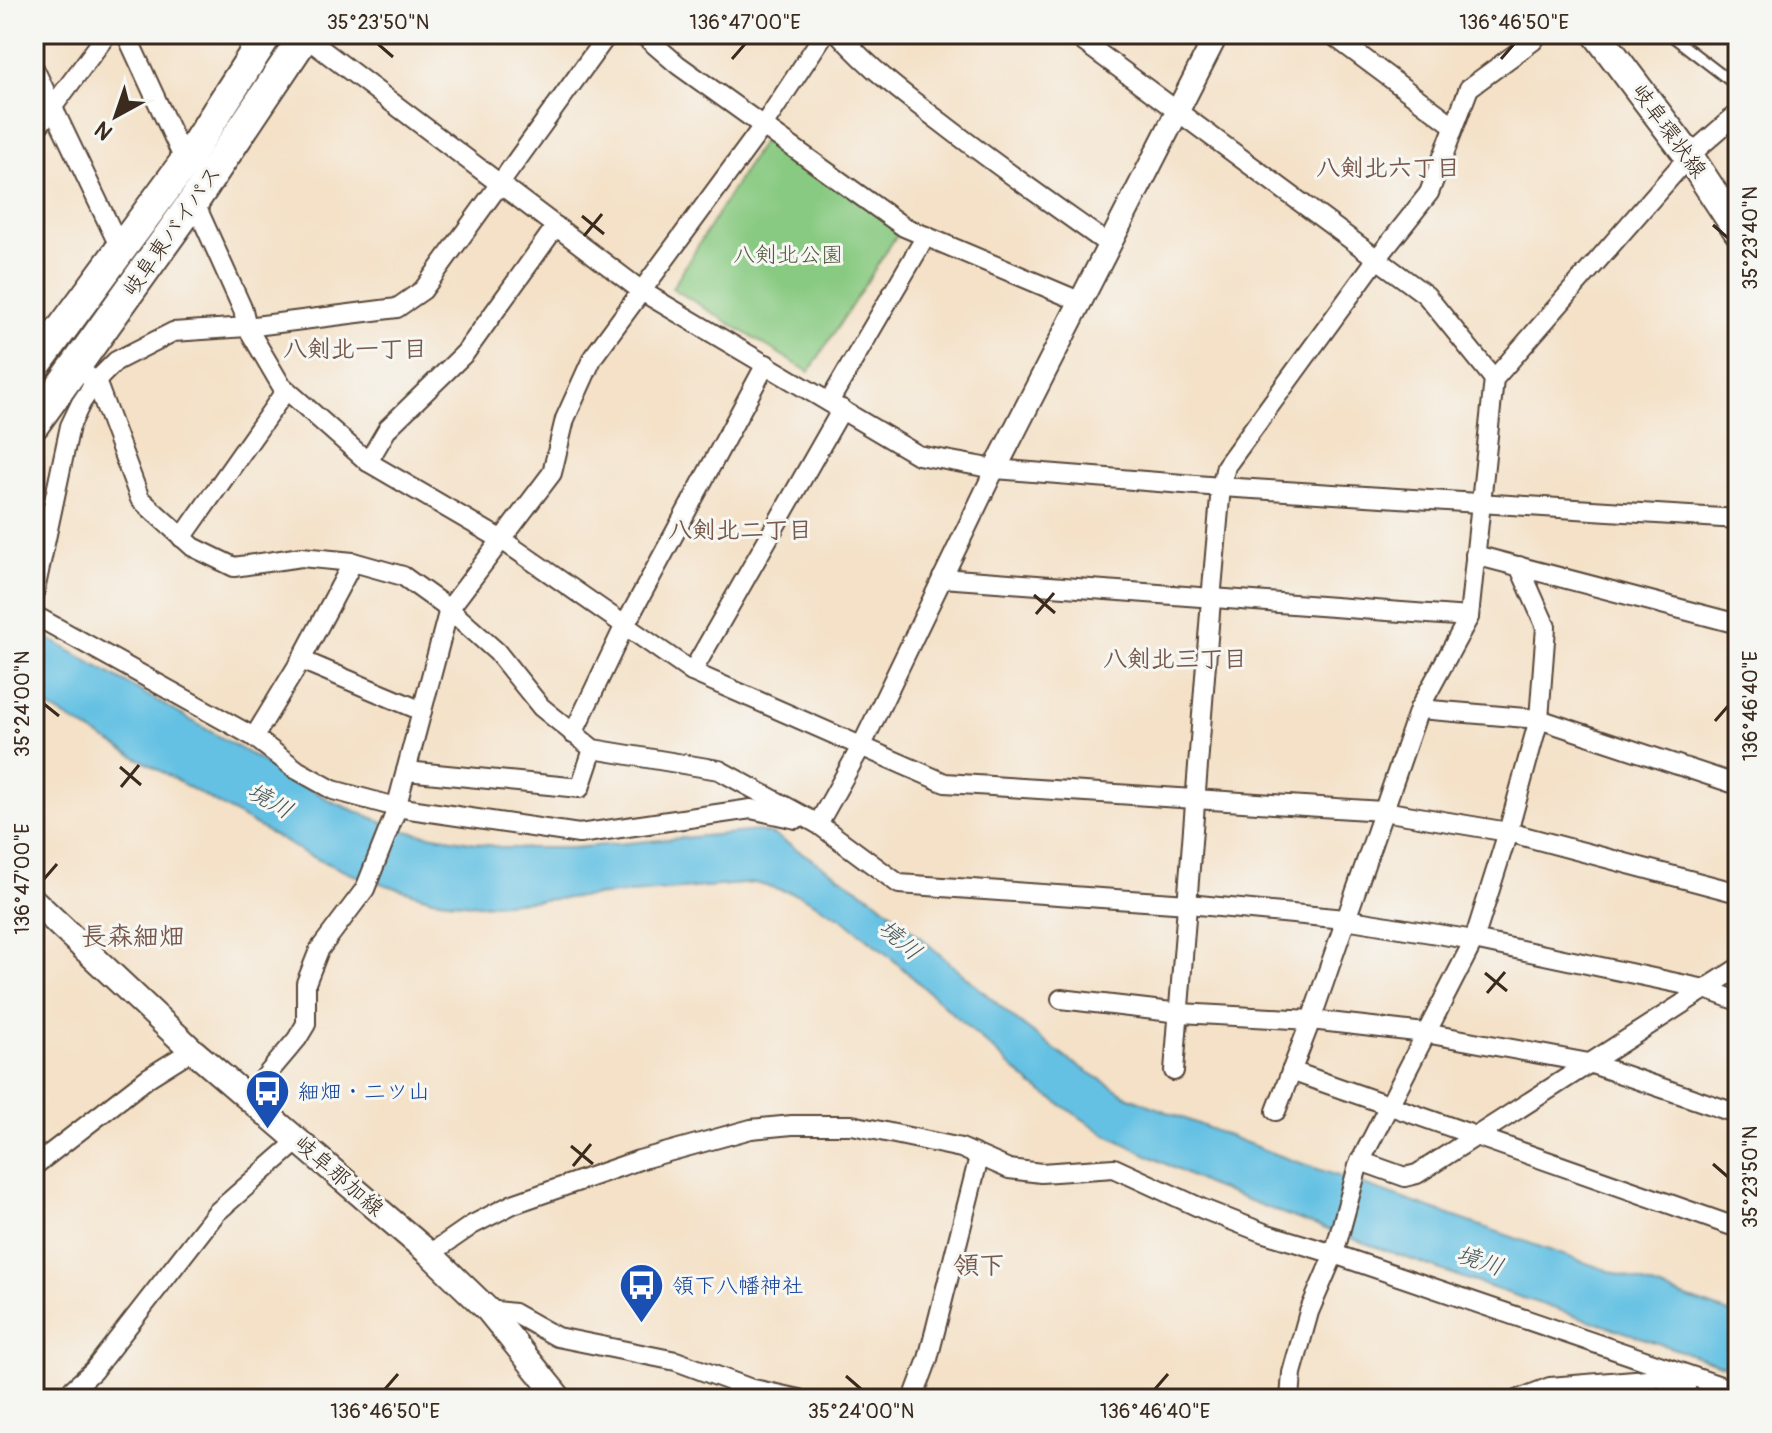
<svg xmlns="http://www.w3.org/2000/svg" width="1772" height="1433" viewBox="0 0 1772 1433" font-family="Pangolin,'Klee One',sans-serif">
<style>
.green{fill:#89ca82;stroke:#627a50;stroke-width:2}
.water{fill:#65c1e3;stroke:#507680;stroke-width:2}
.lines{fill:none;stroke-linecap:round;stroke-linejoin:round}
.service-casing{stroke:#574537;stroke-width:13}
.minor-casing{stroke:#574537;stroke-width:22}
.tertiary-casing{stroke:#574537;stroke-width:26}
.secondary-casing{stroke:#574537;stroke-width:28}
.primary-casing{stroke:#574537;stroke-width:32}
.trunk-casing{stroke:#574537;stroke-width:34}
.service{stroke:#fff;stroke-width:9}
.minor{stroke:#fff;stroke-width:18}
.tertiary{stroke:#fff;stroke-width:22}
.secondary{stroke:#fff;stroke-width:24}
.primary{stroke:#fff;stroke-width:28}
.trunk{stroke:#fff;stroke-width:30}
.ticks{fill:none;stroke:#3b2a1e;stroke-width:3}
.labels{text-anchor:middle;dominant-baseline:central;stroke-width:6;stroke-linejoin:round;paint-order:stroke}
.street-label{font-size:22px;fill:#3b2a1e;stroke:#f6f6f2}
.park-label{font-size:22px;fill:#525a3c;stroke:#f6f6f2}
.transit-label{font-size:22px;fill:#164399;stroke:#f6f6f2;text-anchor:start}
.neighbourhood-label{font-size:24px;font-weight:bold;fill:#79594c;stroke:#f6f6f2}
.water-label{font-size:24px;font-style:italic;fill:#485759;stroke:#f6f6f2}
.quarter-label{font-size:26px;font-weight:bold;fill:#79594c;stroke:#f6f6f2}
.neatline{fill:none;stroke:#3b2a1e;stroke-width:3}
.ticks-label{font-size:20px;text-anchor:middle;fill:#3b2a1e}
</style>
<rect width="100%" height="100%" fill="#f6f6f2"/>
<filter id="ink" filterUnits="userSpaceOnUse"><feTurbulence type="fractalNoise" baseFrequency=".0125" numOctaves="2"/><feDisplacementMap in="SourceGraphic" scale="16" xChannelSelector="R" yChannelSelector="G"/><feConvolveMatrix kernelMatrix="1 2 1 2 8 2 1 2 1" color-interpolation-filters="sRGB"/></filter>
<filter id="wash" filterUnits="userSpaceOnUse"><feTurbulence type="fractalNoise" baseFrequency=".006" numOctaves="4" result="noise"/><feDisplacementMap in="SourceGraphic" scale="32" xChannelSelector="R" yChannelSelector="G"/><feGaussianBlur stdDeviation="1.8" result="paint"/><feColorMatrix in="noise" values="0 0 0 0 0 0 0 0 0 0 0 0 0 0 0 0 0 1.4 0 .05"/><feComposite in="paint" operator="in"/></filter>
<g filter="url(#wash)">
<rect width="100%" height="100%" fill="#f4e1c7"/>
<!-- green -->
<g class="green">
<polygon points="766,135 900,230 809,372 672,288"/>
<polygon points="1654,1389 1687,1399 1584,1399"/>
</g>
<!-- water -->
<polygon class="water" points="34,630 333,802 405,831 506,848 573,848 758,831 774,835 878,901 1016,1020 1066,1058 1129,1097 1272,1153 1738,1316 1738,1370 1466,1279 1292,1217 1206,1184 1105,1134 1033,1086 889,956 843,919 800,895 755,883 479,905 432,899 351,874 308,855 34,699"/>
</g>
<g filter="url(#ink)">
<g class="lines">
<defs>
<polyline id="service" points="1669,34 1738,87"/>
<g id="minor">
<polyline points="126,34 185,162"/>
<polyline points="642,34 678,65 904,227 1079,301"/>
<path d="M839,34C869,68 906,96 942,123C996,165 1052,204 1108,244"/>
<polyline points="1073,34 1426,295 1494,379"/>
<polyline points="1331,34 1453,125"/>
<polyline points="304,36 643,292 918,455 995,469 1221,487 1738,519"/>
<polyline points="34,68 121,250"/>
<polyline points="34,132 107,34"/>
<polyline points="194,201 243,310 247,327 281,385 368,462 502,540 692,672 945,783 1383,811 1508,832 1738,893"/>
<polyline points="75,368 96,381 140,499 193,547 234,567 301,557 353,562 403,576 449,609 497,652 541,707 593,749 719,770 818,824 899,884 1188,904 1345,919 1474,940 1705,989 1738,1001"/>
<polyline points="829,402 926,236"/>
<polyline points="368,462 388,428 465,353 556,226"/>
<polyline points="182,538 286,390"/>
<polyline points="1475,555 1738,624"/>
<polyline points="942,578 1469,617"/>
<polyline points="34,595 70,426 81,403 96,381 116,361 173,332 247,327 397,308 423,290 608,34"/>
<polyline points="34,615 254,737 297,770 333,790 396,807 579,834 751,809 796,819"/>
<polyline points="301,660 422,711"/>
<polyline points="692,672 842,409"/>
<polyline points="1419,709 1539,719 1738,785"/>
<polyline points="573,734 625,625 766,364"/>
<polyline points="254,737 301,660 353,562"/>
<polyline points="406,771 580,788 593,749"/>
<polyline points="818,824 862,745 995,469"/>
<polyline points="1061,999 1180,1013 1311,1020 1425,1033 1589,1063 1738,1114"/>
<polyline points="1174,1071 1211,600 1221,487 1226,466 1376,260 1429,193 1469,88 1533,41 1538,34"/>
<polyline points="1291,1071 1738,1228"/>
<polyline points="248,1097 297,1039 306,1024 306,983 319,950 365,889 394,816 449,609 552,473 565,419 593,357 763,126 824,34"/>
<polyline points="1276,1111 1311,1020 1419,709 1469,617 1494,379 1689,156 1738,113"/>
<polyline points="1360,1161 1405,1177 1417,1174 1738,968"/>
<polyline points="34,1166 149,1077 192,1050"/>
<polyline points="430,1254 472,1225 513,1204 639,1160 751,1129 792,1125 852,1125 961,1148 1009,1169 1041,1173 1114,1168 1203,1209 1264,1233 1334,1254 1738,1392"/>
<polyline points="488,1310 514,1313 557,1337 676,1361 749,1388 799,1399"/>
<polyline points="62,1399 93,1371 216,1213 299,1140"/>
<polyline points="913,1399 928,1359 979,1157"/>
<polyline points="1290,1399 1292,1373 1309,1312 1334,1254 1358,1166 1474,940 1508,832 1539,719 1546,627 1519,566"/>
<polyline points="1519,1399 1550,1387 1659,1378 1686,1387"/>
</g>
<polyline id="tertiary" points="995,469 1217,34"/>
<polyline id="secondary" points="34,901 192,1050 430,1254 488,1310 560,1399"/>
<polyline id="primary" points="1597,34 1689,156 1738,231"/>
<g id="trunk">
<polyline points="34,367 185,162 267,34"/>
<polyline points="34,424 194,201 306,34"/>
</g>
</defs>
<!-- service casing -->
<use href="#service" class="service-casing"/>
<!-- minor casing -->
<use href="#minor" class="minor-casing"/>
<!-- tertiary casing -->
<use href="#tertiary" class="tertiary-casing"/>
<!-- secondary casing -->
<use href="#secondary" class="secondary-casing"/>
<!-- primary casing -->
<use href="#primary" class="primary-casing"/>
<!-- trunk casing -->
<use href="#trunk" class="trunk-casing"/>
<!-- service -->
<use href="#service" class="service"/>
<!-- minor -->
<use href="#minor" class="minor"/>
<!-- tertiary -->
<use href="#tertiary" class="tertiary"/>
<!-- secondary -->
<use href="#secondary" class="secondary"/>
<!-- primary -->
<use href="#primary" class="primary"/>
<!-- trunk -->
<use href="#trunk" class="trunk"/>
</g>
</g>
<!-- ticks -->
<path class="ticks" d="M378,44L393,57M732,59L745,44M1501,59L1514,44M582,216L604,234M1713,225L1728,238M584,236L602,214M1034,595L1055,613M1036,614L1054,593M44,704L59,716M1715,721L1728,706M120,767L141,785M121,787L139,765M44,879L57,864M1485,973L1507,991M1487,993L1505,972M571,1146L593,1164M1713,1164L1728,1177M573,1166L591,1144M846,1376L861,1389M385,1389L398,1374M1155,1389L1168,1374"/>
<!-- icons -->
<defs>
<symbol id="bus-pin" viewBox="-11 -11 22 30"><path d="M0 17L-7.5 6A9.5 9.5 0 1 1 7.5 6Z" fill="#1a4fb4" stroke="#f6f6f2"/><path d="M-5-6H5V4H4V6H2V4H-2V6H-4V4H-5ZM-3.5-4V0h7V-4ZM-3.5 1.2v1.5H-2V1.2ZM2 1.2v1.5H3.5V1.2Z" fill="#fff"/></symbol>
</defs>
<g fill-rule="evenodd">
<use href="#bus-pin" x="242" y="1066" width="51" height="69"/>
<use href="#bus-pin" x="616" y="1260" width="51" height="69"/>
</g>
<g class="labels">
<!-- street labels -->
<g class="street-label">
<text transform="translate(1669 131) rotate(54)">岐阜環状線</text>
<text transform="translate(172 231) rotate(-55)">岐阜東バイパス</text>
<text transform="translate(339 1176) rotate(41)">岐阜那加線</text>
</g>
<!-- park labels -->
<g class="park-label">
<text x="788" y="255">八剣北公園</text>
</g>
<!-- transit labels -->
<g class="transit-label">
<text x="298" y="1092">細畑・二ツ山</text>
<text x="672" y="1286">領下八幡神社</text>
</g>
<!-- neighbourhood labels -->
<g class="neighbourhood-label">
<text x="1388" y="168">八剣北六丁目</text>
<text x="355" y="349">八剣北一丁目</text>
<text x="740" y="530">八剣北二丁目</text>
<text x="1175" y="659">八剣北三丁目</text>
</g>
<!-- water labels -->
<g class="water-label">
<text transform="translate(270 801) rotate(30)">境川</text>
<text transform="translate(900 940) rotate(41)">境川</text>
<text transform="translate(1480 1261) rotate(19)">境川</text>
</g>
<!-- quarter labels -->
<g class="quarter-label">
<text x="133" y="937">長森細畑</text>
<text x="979" y="1266">領下</text>
</g>
</g>
<!-- margin -->
<rect width="1772" height="1433" fill="none" stroke="#f6f6f2" stroke-width="88"/>
<!-- north arrow -->
<g transform="translate(116 116) rotate(220)" stroke="#f6f6f2" stroke-width="6" paint-order="stroke">
<path d="M0-6L14 30L0 20L-14 30Z" fill="#3b2a1e"/>
<text y="-12" font-size="22" font-weight="bold" text-anchor="middle" fill="#3b2a1e">N</text>
</g>
<rect x="44" y="44" width="1684" height="1345" class="neatline"/>
<g class="ticks-label">
<text x="378" y="29">35°23'50"N</text>
<text x="745" y="29">136°47'00"E</text>
<text x="1514" y="29">136°46'50"E</text>
<text transform="translate(1750 238) rotate(-90)" y="7">35°23'40"N</text>
<text transform="translate(22 704) rotate(-90)" y="7">35°24'00"N</text>
<text transform="translate(1750 706) rotate(-90)" y="7">136°46'40"E</text>
<text transform="translate(22 879) rotate(-90)" y="7">136°47'00"E</text>
<text transform="translate(1750 1177) rotate(-90)" y="7">35°23'50"N</text>
<text x="385" y="1418">136°46'50"E</text>
<text x="861" y="1418">35°24'00"N</text>
<text x="1155" y="1418">136°46'40"E</text>
</g>
</svg>
